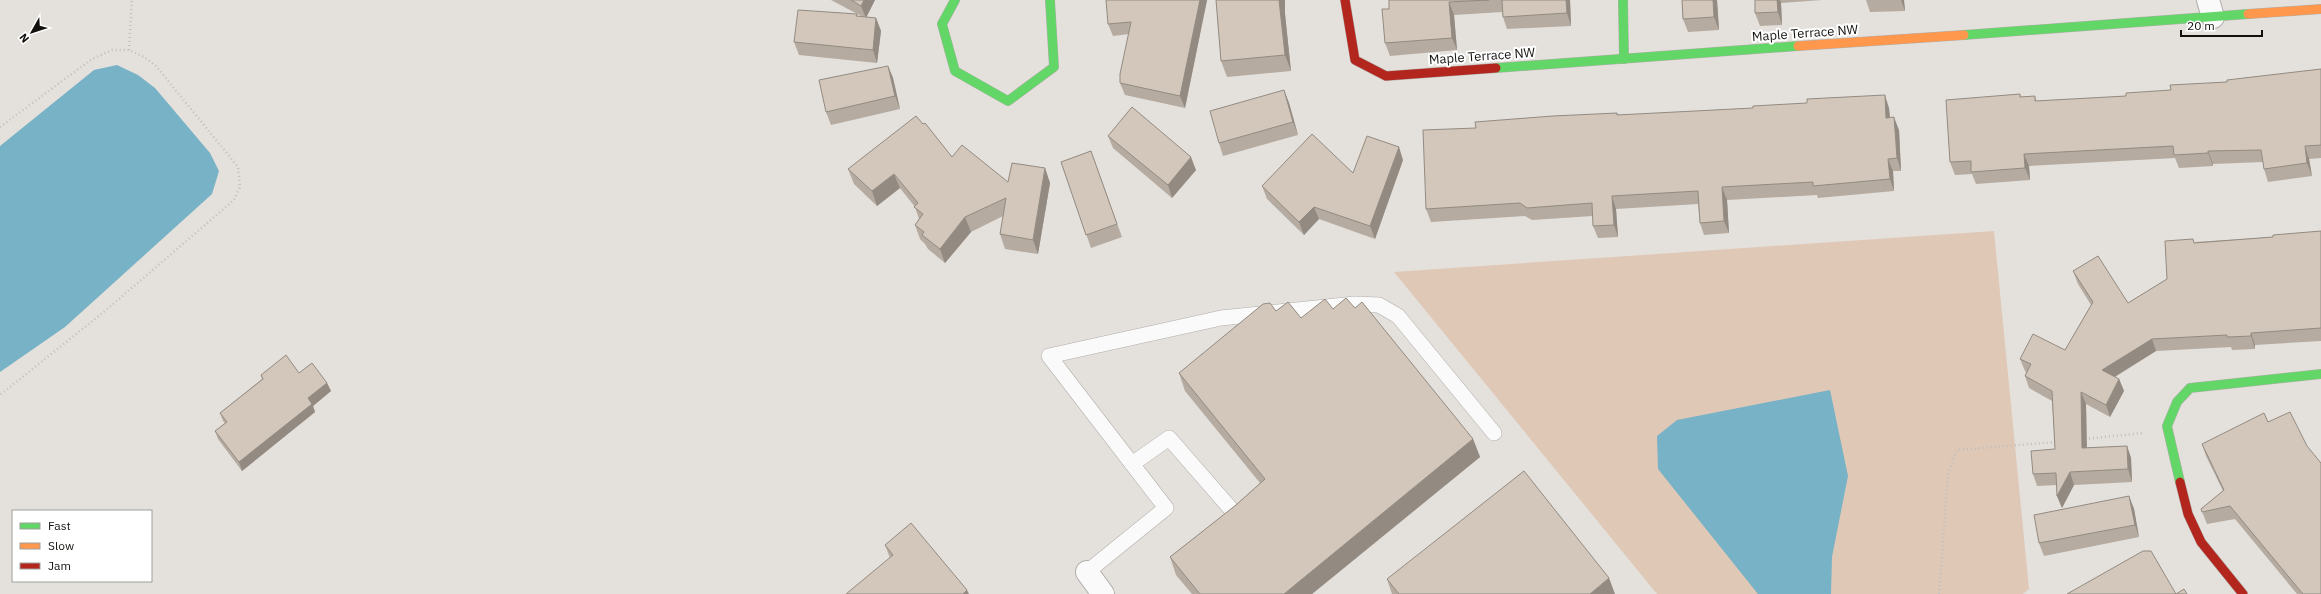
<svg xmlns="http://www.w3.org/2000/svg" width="2321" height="594" viewBox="0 0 2321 594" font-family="'IBM Plex Sans',sans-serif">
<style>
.green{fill:#e0c8b6}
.water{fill:#77b2c6}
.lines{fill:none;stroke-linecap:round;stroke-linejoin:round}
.lane-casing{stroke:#b1aeab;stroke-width:16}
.street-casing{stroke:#b1aeab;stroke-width:24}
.fast-casing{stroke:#b1aeab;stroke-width:10}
.slow-casing{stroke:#b1aeab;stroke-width:10}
.jam-casing{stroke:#b1aeab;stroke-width:10}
.path{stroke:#c0bfbd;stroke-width:2.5;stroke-dasharray:1 3;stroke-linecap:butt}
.lane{stroke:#fbfafa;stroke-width:15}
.street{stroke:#fbfafa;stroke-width:22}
.fast{stroke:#63d668;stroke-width:9}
.slow{stroke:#ff974d;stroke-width:9}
.jam{stroke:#b3261e;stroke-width:9}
.wall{fill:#b5aba0}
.shaded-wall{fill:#938b82}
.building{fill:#d2c7ba;stroke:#938b82}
.labels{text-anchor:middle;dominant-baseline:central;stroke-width:4;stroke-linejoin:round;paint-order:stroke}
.street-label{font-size:13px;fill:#12100d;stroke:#fff}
</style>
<rect width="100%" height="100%" fill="#e4e0dc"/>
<!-- green -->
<polygon class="green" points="1994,231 2029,589 2023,594 1657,594 1394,272"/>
<!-- water -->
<g class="water">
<polygon points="117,65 138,75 155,88 210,153 219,171 212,194 65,327 0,372 0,146 94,70"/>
<polygon points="1830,390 1848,476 1832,557 1831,594 1758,594 1658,469 1657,436 1677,420"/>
</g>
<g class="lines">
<defs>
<g id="lane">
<polyline points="1132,464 1169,438 1237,516"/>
<polyline points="1087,572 1166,508 1049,356 1221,318 1355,304 1379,305 1398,316 1494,433"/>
</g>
<g id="street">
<polyline points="2208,0 2213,17"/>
<polyline points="1087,572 1103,594"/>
</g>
<g id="fast">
<polyline points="955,0 942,24 955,71 1008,101 1054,67 1050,0"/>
<polyline points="1623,0 1624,59"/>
<polyline points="1964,35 2248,14"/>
<polyline points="1496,68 1798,46"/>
<polyline points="2180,482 2167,426 2177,402 2190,388 2321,374"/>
</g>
<g id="slow">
<polyline points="2248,14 2321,9"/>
<polyline points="1798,46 1964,35"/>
</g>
<g id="jam">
<polyline points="1345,0 1355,60 1386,76 1496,68"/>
<polyline points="2180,482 2188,514 2201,542 2243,594"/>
</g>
</defs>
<!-- lane casing -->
<use href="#lane" class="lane-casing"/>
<!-- street casing -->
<use href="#street" class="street-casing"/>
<!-- fast casing -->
<use href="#fast" class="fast-casing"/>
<!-- slow casing -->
<use href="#slow" class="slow-casing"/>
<!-- jam casing -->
<use href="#jam" class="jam-casing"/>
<!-- path -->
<g class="path">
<polyline points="129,50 132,0"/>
<polyline points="0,127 92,59 112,50 129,50 144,57 156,66 238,167 240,187 234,200 105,311 0,395"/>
<polyline points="2085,439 2143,433"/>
<polyline points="1939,594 1948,473 1957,450 2056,442"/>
</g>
<!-- lane -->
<use href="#lane" class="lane"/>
<!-- street -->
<use href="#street" class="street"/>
<!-- fast -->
<use href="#fast" class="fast"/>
<!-- slow -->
<use href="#slow" class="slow"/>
<!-- jam -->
<use href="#jam" class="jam"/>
</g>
<!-- wall -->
<g class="wall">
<polygon points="831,0 875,0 866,17 876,18 881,31 877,63 799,55 794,42 857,14 858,17 863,17"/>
<polygon points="1106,0 1207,0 1185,108 1125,95 1120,83 1129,34 1113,36 1108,24"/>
<polygon points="1216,0 1285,0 1285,14 1291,71 1227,77 1221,61"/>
<polygon points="1389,0 1570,0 1571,26 1507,29 1503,17 1502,12 1454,15 1457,50 1390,56 1385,43 1389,9"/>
<polygon points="1682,0 1717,0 1719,30 1688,32 1683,19"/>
<polygon points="1755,0 1822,0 1781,3 1782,25 1760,26 1755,13"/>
<polygon points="1866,0 1904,0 1905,11 1870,12"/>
<polygon points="888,66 893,78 900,109 831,125 826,112"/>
<polygon points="2321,69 2321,158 2309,159 2312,176 2268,182 2264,169 2263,162 2213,164 2213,166 2179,168 2175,158 2029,166 2030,180 1976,184 1972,174 1955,175 1950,162 2020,94 2021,97 2035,96 2036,101 2126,96"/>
<polygon points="1284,90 1289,103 1298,135 1223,156 1219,143"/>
<polygon points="1889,108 1890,118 1899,130 1901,171 1893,171 1894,191 1818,198 1817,195 1727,200 1729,233 1704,235 1700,223 1698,204 1616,209 1618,237 1598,238 1593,226 1593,216 1532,220 1525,216 1431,222 1426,209 1476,128 1617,113 1618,115"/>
<polygon points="923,124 952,157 1008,182 1045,168 1050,183 1038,254 1005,249 1000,234 1003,216 971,232 945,263 928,249 925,244 920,239 915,225 919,219 915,207 900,188 877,206 854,184 848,169"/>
<polygon points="1108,136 1196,170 1172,198 1113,148"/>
<polygon points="1091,151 1122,237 1091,248 1061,162"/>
<polygon points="1403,160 1375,239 1319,219 1304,235 1267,199 1262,186 1353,173"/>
<polygon points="2321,231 2321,341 2255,345 2255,349 2232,350 2231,347 2156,351 2115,377 2119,379 2124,391 2110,417 2086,404 2087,448 2127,446 2131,458 2132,482 2074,485 2062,508 2057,496 2057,485 2037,486 2033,474 2055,449 2052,401 2029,388 2025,376 2026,372 2025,371 2020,359 2065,350 2091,305 2078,284 2073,271 2128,303 2167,279 2195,242 2273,237"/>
<polygon points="1355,308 1473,439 1480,457 1312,594 1192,594 1176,575 1170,557 1236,505 1260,483 1185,391 1179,373 1276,311 1301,318 1333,309"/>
<polygon points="299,373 327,383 331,391 313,406 315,412 242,471 218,439 215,431 225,423 223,421 220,413 262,379 261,375"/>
<polygon points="2202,444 2321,594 2297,594 2235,519 2207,524 2201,509 2223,491 2206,456"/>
<polygon points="2129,496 2134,509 2139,537 2044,556 2039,543"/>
<polygon points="885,545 969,594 890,558"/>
<polygon points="1387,579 1615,594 1392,594"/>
</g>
<!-- shaded-wall -->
<g class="shaded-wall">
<polygon points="864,0 875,0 866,18 861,6"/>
<polygon points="1200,0 1207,0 1185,108 1180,96"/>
<polygon points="1279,0 1285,0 1285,14 1291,71 1285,55"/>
<polygon points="1566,0 1570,0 1571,26 1567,13"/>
<polygon points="1713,0 1717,0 1719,30 1714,17"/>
<polygon points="1777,0 1780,0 1781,3 1782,25 1778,12"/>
<polygon points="1901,0 1904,0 1905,11"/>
<polygon points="1449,2 1454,15 1457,50 1452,38"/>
<polygon points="876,18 881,31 877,63 873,50"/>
<polygon points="888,66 893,78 900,109 895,96"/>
<polygon points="1284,90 1289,103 1298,135 1293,122"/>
<polygon points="1885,95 1889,108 1891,130 1886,118"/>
<polygon points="1894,117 1899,130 1901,171 1897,158"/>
<polygon points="2305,146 2309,159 2312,176 2307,163"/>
<polygon points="1399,147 1403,160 1375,239 1370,226"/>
<polygon points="2208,151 2213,164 2213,166 2208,153"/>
<polygon points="2024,154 2029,166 2030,180 2025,168"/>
<polygon points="1191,157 1196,170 1172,198 1168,185"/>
<polygon points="1888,159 1893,171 1894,191 1890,179"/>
<polygon points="1045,168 1050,183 1038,254 1033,240"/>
<polygon points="894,174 900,188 877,206 872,191"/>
<polygon points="1722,187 1727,200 1729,233 1724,221"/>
<polygon points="1612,196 1616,209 1618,237 1614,225"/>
<polygon points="1314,207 1319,219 1304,235 1299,222"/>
<polygon points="965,217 971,232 945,263 940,249"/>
<polygon points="2251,333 2255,345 2255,349 2251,336"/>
<polygon points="2152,339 2156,351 2106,382 2102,370"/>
<polygon points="2119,379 2124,391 2110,417 2106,405"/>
<polygon points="327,383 331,391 313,406 315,412 242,471 239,462 308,398"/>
<polygon points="2081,392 2086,404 2087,461 2082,448"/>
<polygon points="1473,439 1480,457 1312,594 1284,594"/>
<polygon points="2127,446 2131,458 2132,482 2128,469"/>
<polygon points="2070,472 2074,485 2062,508 2057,496"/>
<polygon points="2129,496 2134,509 2139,537 2135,525"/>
<polygon points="1609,578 1615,594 1590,594"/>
<polygon points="967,590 969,594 963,594"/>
</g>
<!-- building -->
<g class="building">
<polygon points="851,0 864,0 861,6"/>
<polygon points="1106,0 1200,0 1180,96 1120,83 1120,74 1131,22 1108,24"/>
<polygon points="1216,0 1279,0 1285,55 1221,61"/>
<polygon points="1389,0 1489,0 1449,2 1452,38 1385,43 1382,9 1389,9"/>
<polygon points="1502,0 1566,0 1567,13 1503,17"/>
<polygon points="1682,0 1713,0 1714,17 1683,19"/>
<polygon points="1755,0 1777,0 1778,12 1755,13"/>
<polygon points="798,10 857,14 856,16 876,18 873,50 794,42"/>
<polygon points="888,66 895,96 826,112 819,80"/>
<polygon points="2321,69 2321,145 2305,146 2307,163 2264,169 2261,150 2208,151 2208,153 2174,155 2173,146 2024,154 2025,168 1971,172 1971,161 1950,162 1946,100 2020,94 2020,97 2035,96 2035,101 2126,96 2126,93 2171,90 2170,85 2227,82 2227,80"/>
<polygon points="1284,90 1293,122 1219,143 1210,111"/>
<polygon points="1885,95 1886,118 1894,117 1897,158 1888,159 1890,179 1813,186 1813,182 1722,187 1724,221 1700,223 1698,191 1612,196 1614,225 1593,226 1592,203 1527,208 1520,203 1426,209 1423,130 1476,128 1475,122 1553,116 1617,113 1617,115 1753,108 1753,106 1807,103 1807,99"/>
<polygon points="1132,107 1191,157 1168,185 1108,136"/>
<polygon points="916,116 923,124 925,123 952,157 962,145 1008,182 1012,163 1045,168 1033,240 1000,234 1006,198 965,217 940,249 922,235 924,232 915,225 923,214 914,207 918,203 894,174 872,191 848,169"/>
<polygon points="1312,134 1353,173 1367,136 1399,147 1370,226 1314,207 1299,222 1262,186"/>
<polygon points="1091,151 1117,224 1086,235 1061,162"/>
<polygon points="2321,231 2321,328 2251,333 2251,336 2227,337 2227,335 2152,339 2102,370 2119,379 2106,405 2081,392 2082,448 2127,446 2128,469 2070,472 2057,496 2056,473 2033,474 2031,451 2055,449 2052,391 2025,376 2031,364 2020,359 2033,334 2065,350 2093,302 2073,271 2098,256 2128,303 2167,279 2165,241 2193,239 2194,243 2273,237 2273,235"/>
<polygon points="1346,298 1355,308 1362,302 1473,439 1284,594 1200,594 1170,557 1236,505 1265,479 1179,373 1263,304 1270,303 1276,311 1288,302 1301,318 1325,299 1333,309"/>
<polygon points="286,355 299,373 312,363 327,383 308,398 312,404 239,462 215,431 227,422 220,413 263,379 261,375"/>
<polygon points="2290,412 2307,446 2321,463 2321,594 2303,594 2230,506 2202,512 2201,509 2224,490 2202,444 2264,413 2268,422"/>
<polygon points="1524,471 1609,578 1590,594 1399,594 1387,579"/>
<polygon points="2129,496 2135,525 2039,543 2034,515"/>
<polygon points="911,523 967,590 963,594 846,594 893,555 885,545"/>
<polygon points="2143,551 2151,551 2176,594 2184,589 2187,594 2067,594"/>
</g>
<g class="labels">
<!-- street labels -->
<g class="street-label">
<text transform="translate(1805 33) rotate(-4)">Maple Terrace NW</text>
<text transform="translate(1482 56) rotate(-4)">Maple Terrace NW</text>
</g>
</g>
<!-- legend -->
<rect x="12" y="510" width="140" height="72" fill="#ffffff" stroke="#a09f9e"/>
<rect x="20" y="523" width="20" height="6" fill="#63d668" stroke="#a09f9e"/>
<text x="48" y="530" font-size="12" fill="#12100d">Fast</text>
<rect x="20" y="543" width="20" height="6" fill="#ff974d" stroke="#a09f9e"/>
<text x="48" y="550" font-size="12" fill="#12100d">Slow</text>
<rect x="20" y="563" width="20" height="6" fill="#b3261e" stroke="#a09f9e"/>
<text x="48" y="570" font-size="12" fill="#12100d">Jam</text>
<!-- north arrow -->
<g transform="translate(32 32) rotate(231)" stroke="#ffffff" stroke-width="3" paint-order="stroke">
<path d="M0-3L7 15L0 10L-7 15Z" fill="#12100d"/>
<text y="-6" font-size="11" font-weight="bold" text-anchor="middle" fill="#12100d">N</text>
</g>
<!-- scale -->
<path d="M2181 30v6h81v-6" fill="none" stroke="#12100d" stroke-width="2"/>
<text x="2187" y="30" font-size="12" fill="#12100d" stroke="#ffffff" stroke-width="3" paint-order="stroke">20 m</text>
</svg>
